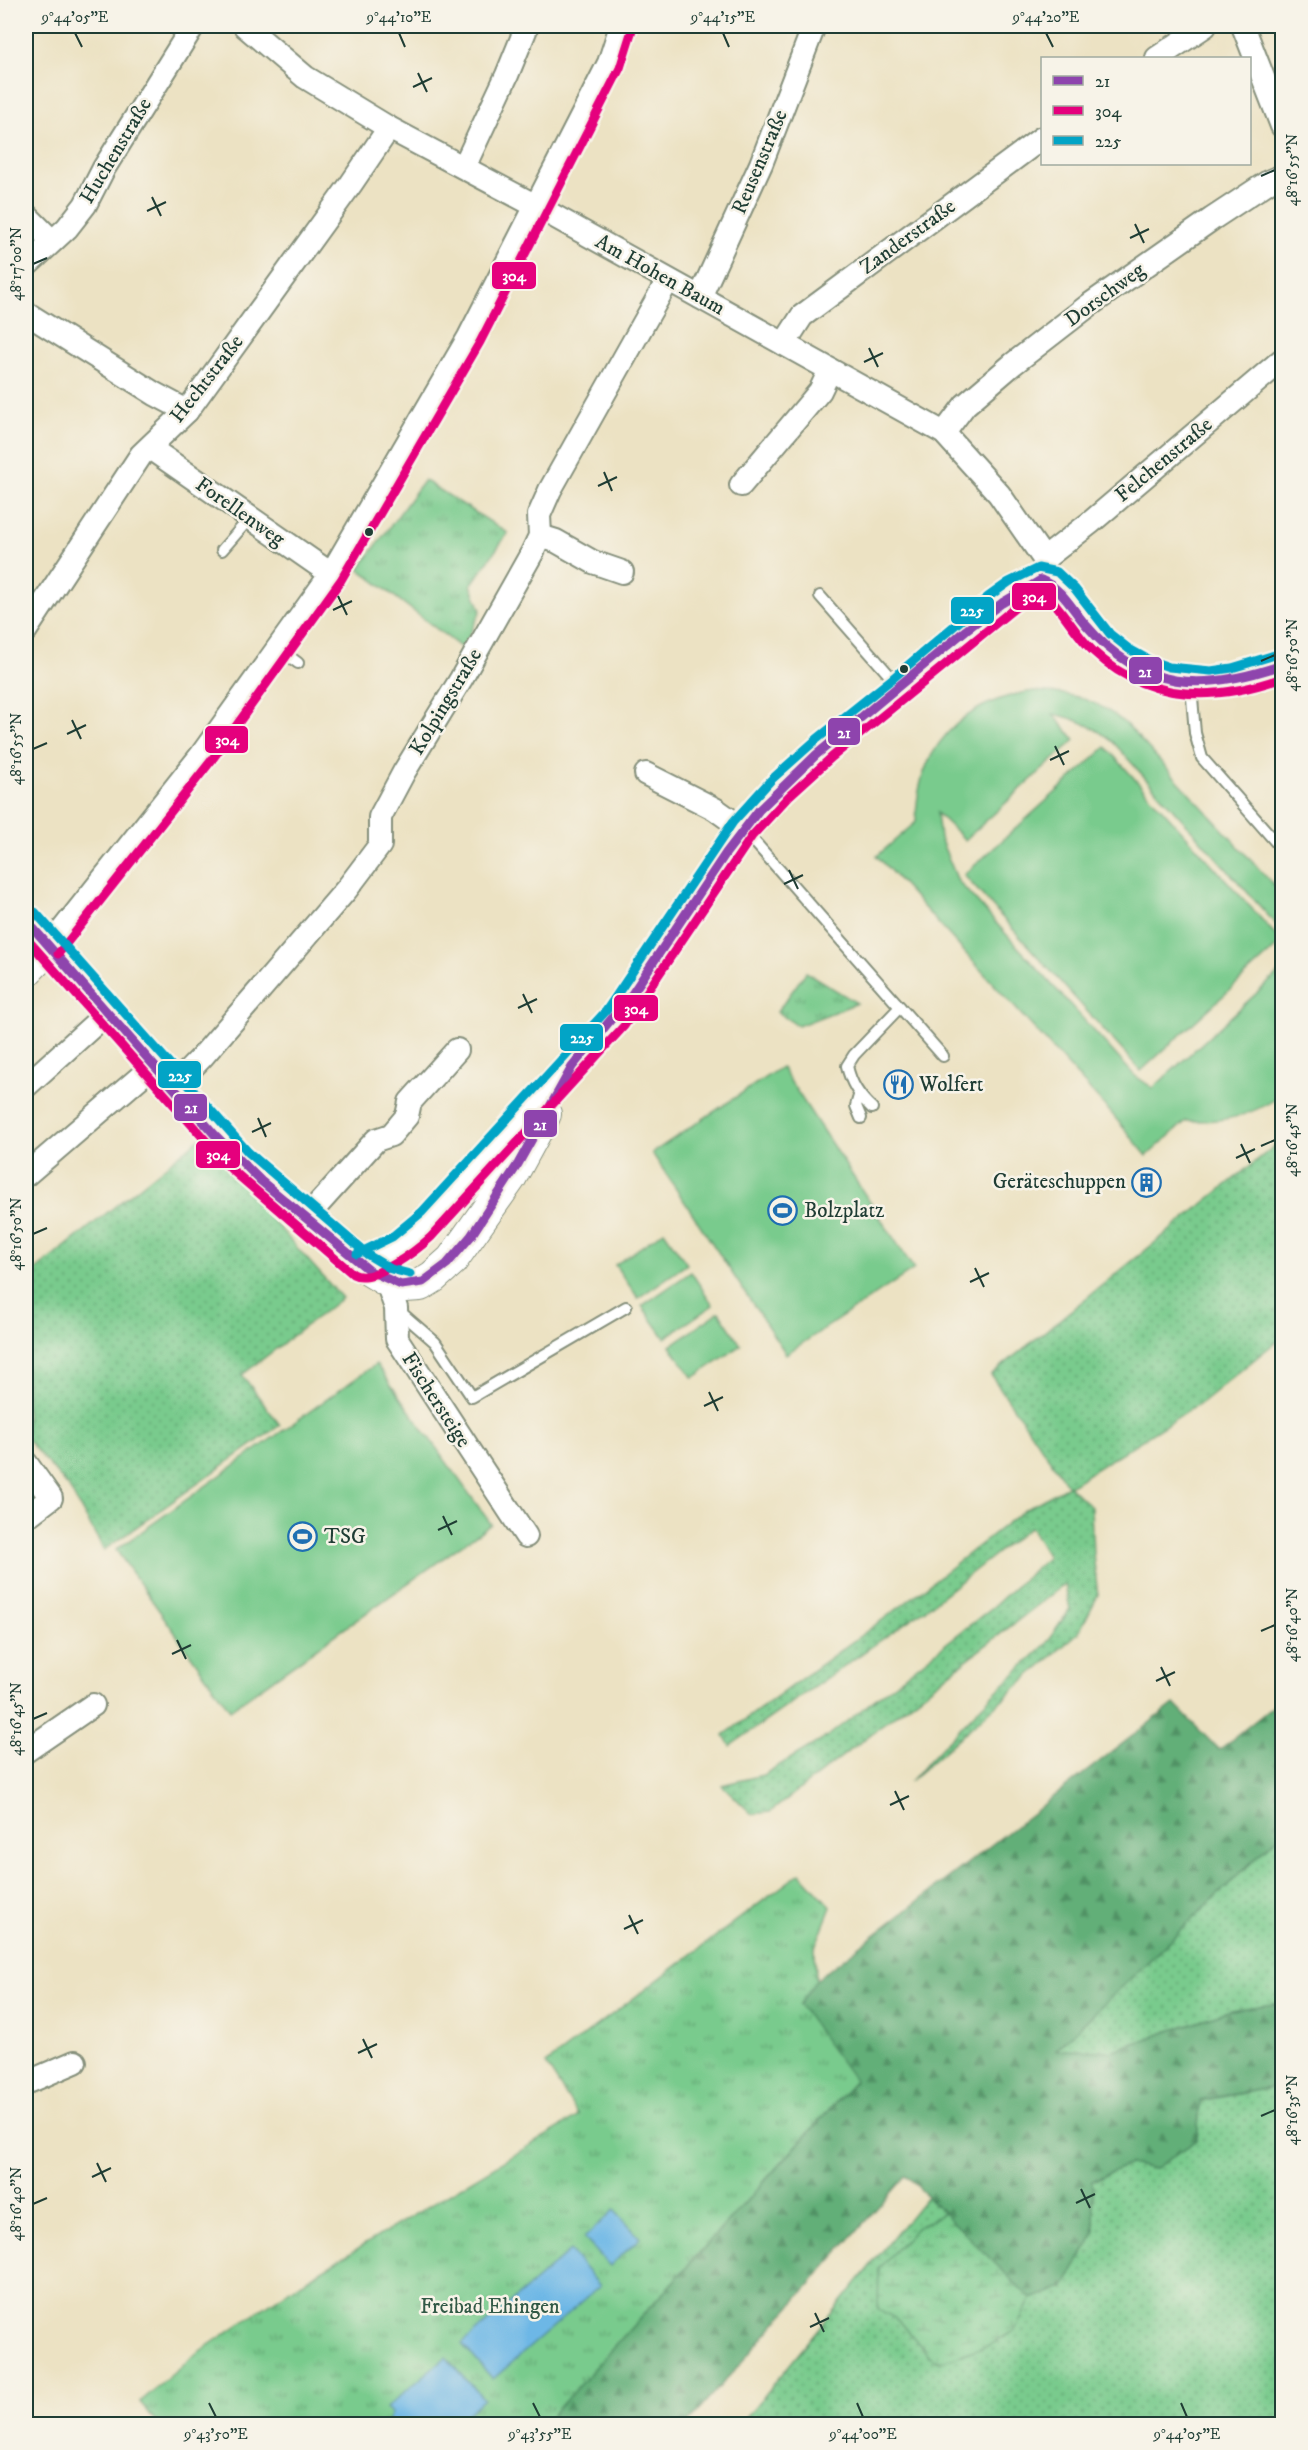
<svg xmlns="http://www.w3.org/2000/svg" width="1308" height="2450" viewBox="0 0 1308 2450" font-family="'IM FELL DW Pica',serif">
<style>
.grass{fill:url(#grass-dots);stroke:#4c8460;stroke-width:1.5}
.forest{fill:url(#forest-firs);stroke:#407656;stroke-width:1.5}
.wetland{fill:url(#wetland-marsh);stroke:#4c8460;stroke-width:1.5}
.park{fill:url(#park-tufts);stroke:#4c8460;stroke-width:1.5}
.garden{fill:#79cb8d;stroke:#4c8460;stroke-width:1.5}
.water{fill:#6db7e6;stroke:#467a8d;stroke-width:1.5}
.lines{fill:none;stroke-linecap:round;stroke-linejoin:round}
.lane-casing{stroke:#86907c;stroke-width:14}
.street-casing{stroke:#86907c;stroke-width:26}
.secondary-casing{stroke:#86907c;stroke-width:34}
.lane{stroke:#fff;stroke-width:10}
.street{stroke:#fff;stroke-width:22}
.secondary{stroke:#fff;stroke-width:32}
.bus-1-casing{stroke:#f7f3e8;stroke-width:14}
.bus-2-casing{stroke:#f7f3e8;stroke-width:14}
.bus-3-casing{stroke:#f7f3e8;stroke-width:14}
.bus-1{stroke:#8e44ad;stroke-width:9}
.bus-2{stroke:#e5007d;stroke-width:9}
.bus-3{stroke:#02a4c6;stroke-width:9}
.ticks{fill:none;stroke:#1f3d34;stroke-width:2}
.bus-dot{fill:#1f3d34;stroke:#f7f3e8;stroke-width:2}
.labels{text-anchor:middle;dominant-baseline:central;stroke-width:5;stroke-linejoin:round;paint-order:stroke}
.street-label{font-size:21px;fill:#1f3d34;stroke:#f7f3e8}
.poi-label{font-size:21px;fill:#1f3d34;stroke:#f7f3e8;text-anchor:start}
.park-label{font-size:21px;fill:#315946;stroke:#f7f3e8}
.line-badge{stroke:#f7f3e8;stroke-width:2}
.badge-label{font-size:16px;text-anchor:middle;font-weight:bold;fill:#fff}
.neatline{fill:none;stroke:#1f3d34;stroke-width:2}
.ticks-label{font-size:15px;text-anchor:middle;fill:#1f3d34}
</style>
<defs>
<pattern id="grass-dots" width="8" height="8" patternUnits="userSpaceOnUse" patternTransform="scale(1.5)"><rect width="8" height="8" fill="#79cb8d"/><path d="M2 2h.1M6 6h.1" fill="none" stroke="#63a674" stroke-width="1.8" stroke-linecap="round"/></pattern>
<pattern id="forest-firs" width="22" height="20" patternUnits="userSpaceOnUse" patternTransform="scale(1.5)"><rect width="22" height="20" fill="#62af78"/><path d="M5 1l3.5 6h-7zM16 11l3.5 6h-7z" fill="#509063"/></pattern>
<pattern id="wetland-marsh" width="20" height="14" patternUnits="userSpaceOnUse" patternTransform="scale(1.5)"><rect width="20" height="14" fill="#79cb8d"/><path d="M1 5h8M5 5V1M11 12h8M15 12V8" fill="none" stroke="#63a674"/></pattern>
<pattern id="park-tufts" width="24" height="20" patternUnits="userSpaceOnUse" patternTransform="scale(1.5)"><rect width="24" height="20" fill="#79cb8d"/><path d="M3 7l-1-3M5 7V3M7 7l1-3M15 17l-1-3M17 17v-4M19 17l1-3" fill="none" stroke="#63a674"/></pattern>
</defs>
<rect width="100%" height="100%" fill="#f7f3e8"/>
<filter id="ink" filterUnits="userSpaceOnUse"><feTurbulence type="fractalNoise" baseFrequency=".0167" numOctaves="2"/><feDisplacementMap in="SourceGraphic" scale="12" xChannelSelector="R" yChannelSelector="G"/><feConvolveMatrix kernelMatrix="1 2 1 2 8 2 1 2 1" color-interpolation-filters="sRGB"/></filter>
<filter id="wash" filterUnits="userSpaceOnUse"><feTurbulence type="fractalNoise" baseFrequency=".008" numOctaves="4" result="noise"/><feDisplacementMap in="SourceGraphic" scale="24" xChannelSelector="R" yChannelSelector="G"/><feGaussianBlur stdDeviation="1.35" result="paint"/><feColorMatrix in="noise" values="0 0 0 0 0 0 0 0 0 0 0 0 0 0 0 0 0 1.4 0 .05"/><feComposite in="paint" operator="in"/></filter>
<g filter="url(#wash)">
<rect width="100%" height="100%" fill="#ece2c3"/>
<!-- grass -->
<g class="grass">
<polygon points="210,1130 266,1186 267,1214 342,1298 242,1375 280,1425 104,1550 69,1488 26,1438 26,1278"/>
<polygon points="1282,1140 1282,1337 1202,1402 1069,1486 1091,1507 1093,1554 1098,1595 1079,1632 909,1782 983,1704 1046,1644 1070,1609 1065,1584 770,1812 752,1814 722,1785 763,1775 828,1736 994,1606 1048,1557 1030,1527 928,1607 730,1746 724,1735 904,1604 1024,1510 1068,1486 991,1375"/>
<polygon points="1282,1833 1282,2003 1231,2010 1111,2051 1055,2051"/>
<polygon points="1282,2086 1282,2424 743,2424 747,2417 927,2196 944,2213 916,2228 900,2321 929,2356 994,2343 1015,2330 1031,2299 1064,2288 1095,2232 1092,2181 1129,2164 1154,2169 1197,2140 1200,2101"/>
</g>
<!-- forest -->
<polygon class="forest" points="1282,1699 1282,1833 1056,2050 1111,2051 1231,2010 1282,2003 1282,2086 1200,2100 1197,2140 1154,2169 1129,2164 1092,2181 1095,2232 1064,2288 1031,2299 906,2175 687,2424 581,2424 550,2417 855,2082 799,2005 816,1980 1174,1704 1219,1750"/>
<!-- wetland -->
<polygon class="wetland" points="944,2213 1031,2299 1015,2330 994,2343 941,2362 929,2356 900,2321 878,2309 879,2268 916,2228"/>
<!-- park -->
<g class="park">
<polygon points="424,480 508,533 471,585 481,610 463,649 359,569"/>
<polygon points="806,972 857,1003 798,1026 777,1012"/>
<polygon points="800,1873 831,1907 815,1947 816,1980 799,2005 855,2081 550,2417 581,2424 158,2424 140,2402 197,2353 302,2282 579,2116 546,2064"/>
</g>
<!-- garden -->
<g class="garden">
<path d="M1034,691C1074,693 1100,700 1129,727L1282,894V931L1113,742C1094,726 1076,718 1053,714L1075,740L965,840L937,813L940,838L958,881L1134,1075L1153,1088L1282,970V1095C1249,1117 1225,1122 1186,1121L1147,1156L1112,1114L877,856L916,822C916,748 962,701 1034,691Z"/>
<polygon points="1106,747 1282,942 1141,1071 964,875"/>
<polygon points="781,1067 914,1269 786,1354 652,1153"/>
<polygon points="664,1231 687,1264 638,1298 615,1265"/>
<polygon points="691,1272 713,1305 665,1338 642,1306"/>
<polygon points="719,1312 741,1345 693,1378 670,1346"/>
<polygon points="376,1364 491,1524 230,1710 116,1550"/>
</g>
<!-- water -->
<g class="water">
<polygon points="614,2210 640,2238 610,2266 584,2238"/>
<polygon points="570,2251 600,2286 493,2379 462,2344"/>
<polygon points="446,2357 484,2399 456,2424 387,2424 392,2413 386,2408"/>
</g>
</g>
<g filter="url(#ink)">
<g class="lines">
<defs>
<g id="lane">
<polyline points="222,550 249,519"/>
<polyline points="820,596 898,685"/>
<polyline points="278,648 298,663"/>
<polyline points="1191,686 1195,733 1202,758 1282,849"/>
<polyline points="745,831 943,1056"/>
<polyline points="859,1096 856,1106 861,1118"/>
<path d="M872,1108C859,1096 851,1084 847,1066L854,1055L900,1007"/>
<polyline points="397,1309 435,1342 472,1397 626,1307"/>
</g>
<g id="street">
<polyline points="245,26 305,77 389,128 536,206 944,433 999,494 1044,559"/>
<polyline points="1243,26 1282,126"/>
<polyline points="1157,58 1205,26"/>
<polyline points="464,167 507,75 527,26"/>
<polyline points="26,215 52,241"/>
<polyline points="26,266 67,228 85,205 104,168 193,26"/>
<polyline points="700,297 761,164 814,26"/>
<polyline points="26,313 155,394 187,411"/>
<polyline points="784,344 802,316 1042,138"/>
<polyline points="944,433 965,405 1013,364 1088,306 1212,219 1268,182 1282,176"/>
<polyline points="150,448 331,574"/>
<polyline points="741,485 820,391 830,370"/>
<polyline points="540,536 556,541 593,562 622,572"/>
<polyline points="1044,559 1090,523 1282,360"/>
<polyline points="26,630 141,455 187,411 351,184 389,128"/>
<polyline points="646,774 715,809 743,829"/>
<polyline points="49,947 202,754 331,574 469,337 609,63 621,26"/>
<polyline points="26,1086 107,1013"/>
<polyline points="173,1087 202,1057 346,890 380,845 380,817 404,772 461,679 532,553 540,536 539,515 550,490 668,280"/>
<polyline points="26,1175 153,1066"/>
<polyline points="305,1219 376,1140 391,1135 407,1116 410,1102 457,1050"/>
<polyline points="386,1280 396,1308 397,1339 526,1536"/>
<polyline points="26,1463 51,1498 26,1517"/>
<polyline points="26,1751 93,1705"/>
<polyline points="26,2083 75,2062"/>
</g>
<g id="secondary">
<polyline points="26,920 240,1161 361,1265 386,1280 405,1286 420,1285 433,1277 452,1260 510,1178 545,1114"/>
<polyline points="26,971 49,947"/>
<path d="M361,1265C392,1254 408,1243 431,1220L615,1018L743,829L780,788L824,748L900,688L996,606L1016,592L1041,580L1052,583C1072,600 1083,625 1102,643C1155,693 1219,691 1282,665"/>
</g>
</defs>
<!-- lane casing -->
<use href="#lane" class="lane-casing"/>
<!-- street casing -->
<use href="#street" class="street-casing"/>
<!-- secondary casing -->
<use href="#secondary" class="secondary-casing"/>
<!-- lane -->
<use href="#lane" class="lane"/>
<!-- street -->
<use href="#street" class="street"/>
<!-- secondary -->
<use href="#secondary" class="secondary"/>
<defs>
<g id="bus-1">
<path d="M1041,580C1063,589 1071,608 1086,625C1143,692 1204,692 1282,665"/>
<polyline points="26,920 215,1135 261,1181 370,1271 401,1285 423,1282 447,1264 471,1236 518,1164 572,1067 632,994 726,853 759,810 816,755 966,630 1002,603 1041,580"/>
</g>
<g id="bus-2">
<path d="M26,938L231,1169L353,1274C372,1285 417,1250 431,1237L624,1026L752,836L789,796L832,757L1022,602L1042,593L1046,594C1064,611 1075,634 1093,651C1148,703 1215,702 1282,678"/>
<polyline points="58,954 211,761 341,580 480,342 620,68 632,30"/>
</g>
<g id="bus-3">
<polyline points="35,912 248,1152 368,1255 391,1269 410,1274"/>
<polyline points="357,1254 392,1237 422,1212 606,1011 733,822 771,780 817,739 892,679 988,597 1009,582 1038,568 1057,572 1075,589 1110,634 1129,649 1149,660 1169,667 1211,671 1232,668 1278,654"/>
</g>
</defs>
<!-- bus-1 casing -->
<use href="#bus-1" class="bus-1-casing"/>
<!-- bus-2 casing -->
<use href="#bus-2" class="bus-2-casing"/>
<!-- bus-3 casing -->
<use href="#bus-3" class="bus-3-casing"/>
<!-- bus-1 -->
<use href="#bus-1" class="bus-1"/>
<!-- bus-2 -->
<use href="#bus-2" class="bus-2"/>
<!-- bus-3 -->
<use href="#bus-3" class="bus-3"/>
</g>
</g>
<!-- ticks -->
<path class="ticks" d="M75,33L82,47M399,33L405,47M723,33L729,47M1046,33L1053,47M418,73L427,92M413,87L432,78M1261,176L1275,170M152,197L161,216M147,211L166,202M1135,224L1144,243M1130,238L1149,229M33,264L47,258M869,348L878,367M864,362L883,353M604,472L612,491M598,486L617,477M338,596L347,615M333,610L352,601M1261,661L1275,655M72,720L81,739M67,734L86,725M1055,746L1064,765M33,749L47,743M1050,760L1069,751M789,870L798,889M784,884L803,875M523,994L532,1013M518,1008L537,999M258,1118L266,1137M252,1132L271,1123M1241,1144L1250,1163M1261,1146L1275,1140M1236,1158L1255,1149M33,1234L47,1228M975,1268L984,1287M970,1282L989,1273M709,1392L718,1411M704,1406L723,1397M443,1516L452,1535M438,1530L457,1521M1261,1631L1275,1625M177,1640L186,1659M172,1654L191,1645M1161,1667L1170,1686M1156,1681L1175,1672M33,1719L47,1713M895,1791L904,1810M890,1805L909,1796M629,1915L638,1934M624,1929L643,1920M363,2039L372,2058M358,2053L377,2044M1261,2116L1275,2110M97,2163L106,2182M92,2177L111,2168M1081,2189L1090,2208M1076,2203L1095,2194M33,2204L47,2198M815,2313L824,2332M810,2327L829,2318M209,2403L216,2417M533,2403L540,2417M857,2403L863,2417M1181,2403L1187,2417"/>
<!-- icons -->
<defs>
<symbol id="restaurant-ring" viewBox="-11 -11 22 22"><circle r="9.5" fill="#f7f3e8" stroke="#1f6fb2" stroke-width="1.5"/><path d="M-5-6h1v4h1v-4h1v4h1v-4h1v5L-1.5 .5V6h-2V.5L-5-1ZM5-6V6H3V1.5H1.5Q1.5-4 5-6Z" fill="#1f6fb2"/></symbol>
<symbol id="building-ring" viewBox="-11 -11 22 22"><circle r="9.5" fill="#f7f3e8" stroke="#1f6fb2" stroke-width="1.5"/><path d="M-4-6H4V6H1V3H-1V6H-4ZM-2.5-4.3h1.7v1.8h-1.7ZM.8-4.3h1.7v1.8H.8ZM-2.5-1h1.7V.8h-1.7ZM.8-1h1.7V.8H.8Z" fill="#1f6fb2"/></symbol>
<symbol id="stadium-ring" viewBox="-11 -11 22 22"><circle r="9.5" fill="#f7f3e8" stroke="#1f6fb2" stroke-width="1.5"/><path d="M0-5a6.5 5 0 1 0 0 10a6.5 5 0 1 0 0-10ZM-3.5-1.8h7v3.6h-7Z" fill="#1f6fb2"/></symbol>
</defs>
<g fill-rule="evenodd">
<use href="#restaurant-ring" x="882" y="1068" width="33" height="33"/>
<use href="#building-ring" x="1130" y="1166" width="33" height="33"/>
<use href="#stadium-ring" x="766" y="1194" width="33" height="33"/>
<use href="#stadium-ring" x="286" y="1520" width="33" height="33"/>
</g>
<!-- markers -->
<g class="bus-dot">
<circle cx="369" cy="532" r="5"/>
<circle cx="904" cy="669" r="5"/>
</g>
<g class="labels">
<!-- street labels -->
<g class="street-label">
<text transform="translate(116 151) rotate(-59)">Huchenstraße</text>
<text transform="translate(760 162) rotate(-67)">Reusenstraße</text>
<text transform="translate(908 237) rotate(-36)">Zanderstraße</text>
<text transform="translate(660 275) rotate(29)">Am Hohen Baum</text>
<text transform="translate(1105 295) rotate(-36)">Dorschweg</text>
<text transform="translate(207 379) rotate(-52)">Hechtstraße</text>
<text transform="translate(1164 460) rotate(-40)">Felchenstraße</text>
<text transform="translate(240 512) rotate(35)">Forellenweg</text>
<text transform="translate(446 702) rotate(-59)">Kolpingstraße</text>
<text transform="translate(436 1400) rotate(57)">Fischersteige</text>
</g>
<!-- poi labels -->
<g class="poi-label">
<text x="919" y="1085">Wolfert</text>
<text x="1126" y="1182" text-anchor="end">Geräteschuppen</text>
<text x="804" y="1211">Bolzplatz</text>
<text x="324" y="1537">TSG</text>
</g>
<!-- park labels -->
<g class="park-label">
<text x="490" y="2307">Freibad Ehingen</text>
</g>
</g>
<g class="line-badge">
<rect x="491" y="261" width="46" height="29" rx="6" fill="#e5007d"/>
<rect x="1011" y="582" width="46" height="29" rx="6" fill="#e5007d"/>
<rect x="950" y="596" width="45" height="29" rx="6" fill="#02a4c6"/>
<rect x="1128" y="656" width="35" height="29" rx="6" fill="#8e44ad"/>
<rect x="827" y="717" width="34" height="29" rx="6" fill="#8e44ad"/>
<rect x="204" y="725" width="45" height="29" rx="6" fill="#e5007d"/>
<rect x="613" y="994" width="46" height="28" rx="6" fill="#e5007d"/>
<rect x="559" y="1023" width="45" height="29" rx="6" fill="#02a4c6"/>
<rect x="157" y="1060" width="45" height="29" rx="6" fill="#02a4c6"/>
<rect x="173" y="1093" width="35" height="29" rx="6" fill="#8e44ad"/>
<rect x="523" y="1109" width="35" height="29" rx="6" fill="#8e44ad"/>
<rect x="195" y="1140" width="46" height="29" rx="6" fill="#e5007d"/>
</g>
<g class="badge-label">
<text x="514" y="281">304</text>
<text x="1034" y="602">304</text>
<text x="972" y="616">225</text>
<text x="1145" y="677">21</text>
<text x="844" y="738">21</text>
<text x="227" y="745">304</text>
<text x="636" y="1014">304</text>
<text x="582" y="1043">225</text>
<text x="180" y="1081">225</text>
<text x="191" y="1113">21</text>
<text x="540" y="1130">21</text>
<text x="218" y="1160">304</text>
</g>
<!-- margin -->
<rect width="1308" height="2450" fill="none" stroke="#f7f3e8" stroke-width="66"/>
<!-- legend -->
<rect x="1041" y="57" width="210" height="108" fill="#f7f3e8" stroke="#a1aaa0" stroke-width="1.5"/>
<rect x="1053" y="76" width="30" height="9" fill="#8e44ad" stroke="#a1aaa0" stroke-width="1.5"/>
<text x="1095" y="87" font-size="18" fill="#1f3d34">21</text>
<rect x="1053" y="106" width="30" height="9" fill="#e5007d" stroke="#a1aaa0" stroke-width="1.5"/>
<text x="1095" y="117" font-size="18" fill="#1f3d34">304</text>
<rect x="1053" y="136" width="30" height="9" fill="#02a4c6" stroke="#a1aaa0" stroke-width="1.5"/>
<text x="1095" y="147" font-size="18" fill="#1f3d34">225</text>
<rect x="33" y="33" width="1242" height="2384" class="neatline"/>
<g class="ticks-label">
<text x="75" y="22">9°44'05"E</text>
<text x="399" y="22">9°44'10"E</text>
<text x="723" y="22">9°44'15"E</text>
<text x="1046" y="22">9°44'20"E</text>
<text transform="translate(1292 170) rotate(-90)" y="5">48°16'55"N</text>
<text transform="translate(16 264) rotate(-90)" y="5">48°17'00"N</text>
<text transform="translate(1292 655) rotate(-90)" y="5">48°16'50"N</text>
<text transform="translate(16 749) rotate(-90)" y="5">48°16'55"N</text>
<text transform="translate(1292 1140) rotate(-90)" y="5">48°16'45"N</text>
<text transform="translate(16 1234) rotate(-90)" y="5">48°16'50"N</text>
<text transform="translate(1292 1625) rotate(-90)" y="5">48°16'40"N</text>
<text transform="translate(16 1719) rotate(-90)" y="5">48°16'45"N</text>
<text transform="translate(1292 2110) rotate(-90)" y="5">48°16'35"N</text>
<text transform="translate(16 2204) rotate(-90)" y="5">48°16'40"N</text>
<text x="216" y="2439">9°43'50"E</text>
<text x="540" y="2439">9°43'55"E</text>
<text x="863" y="2439">9°44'00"E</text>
<text x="1187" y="2439">9°44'05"E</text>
</g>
</svg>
